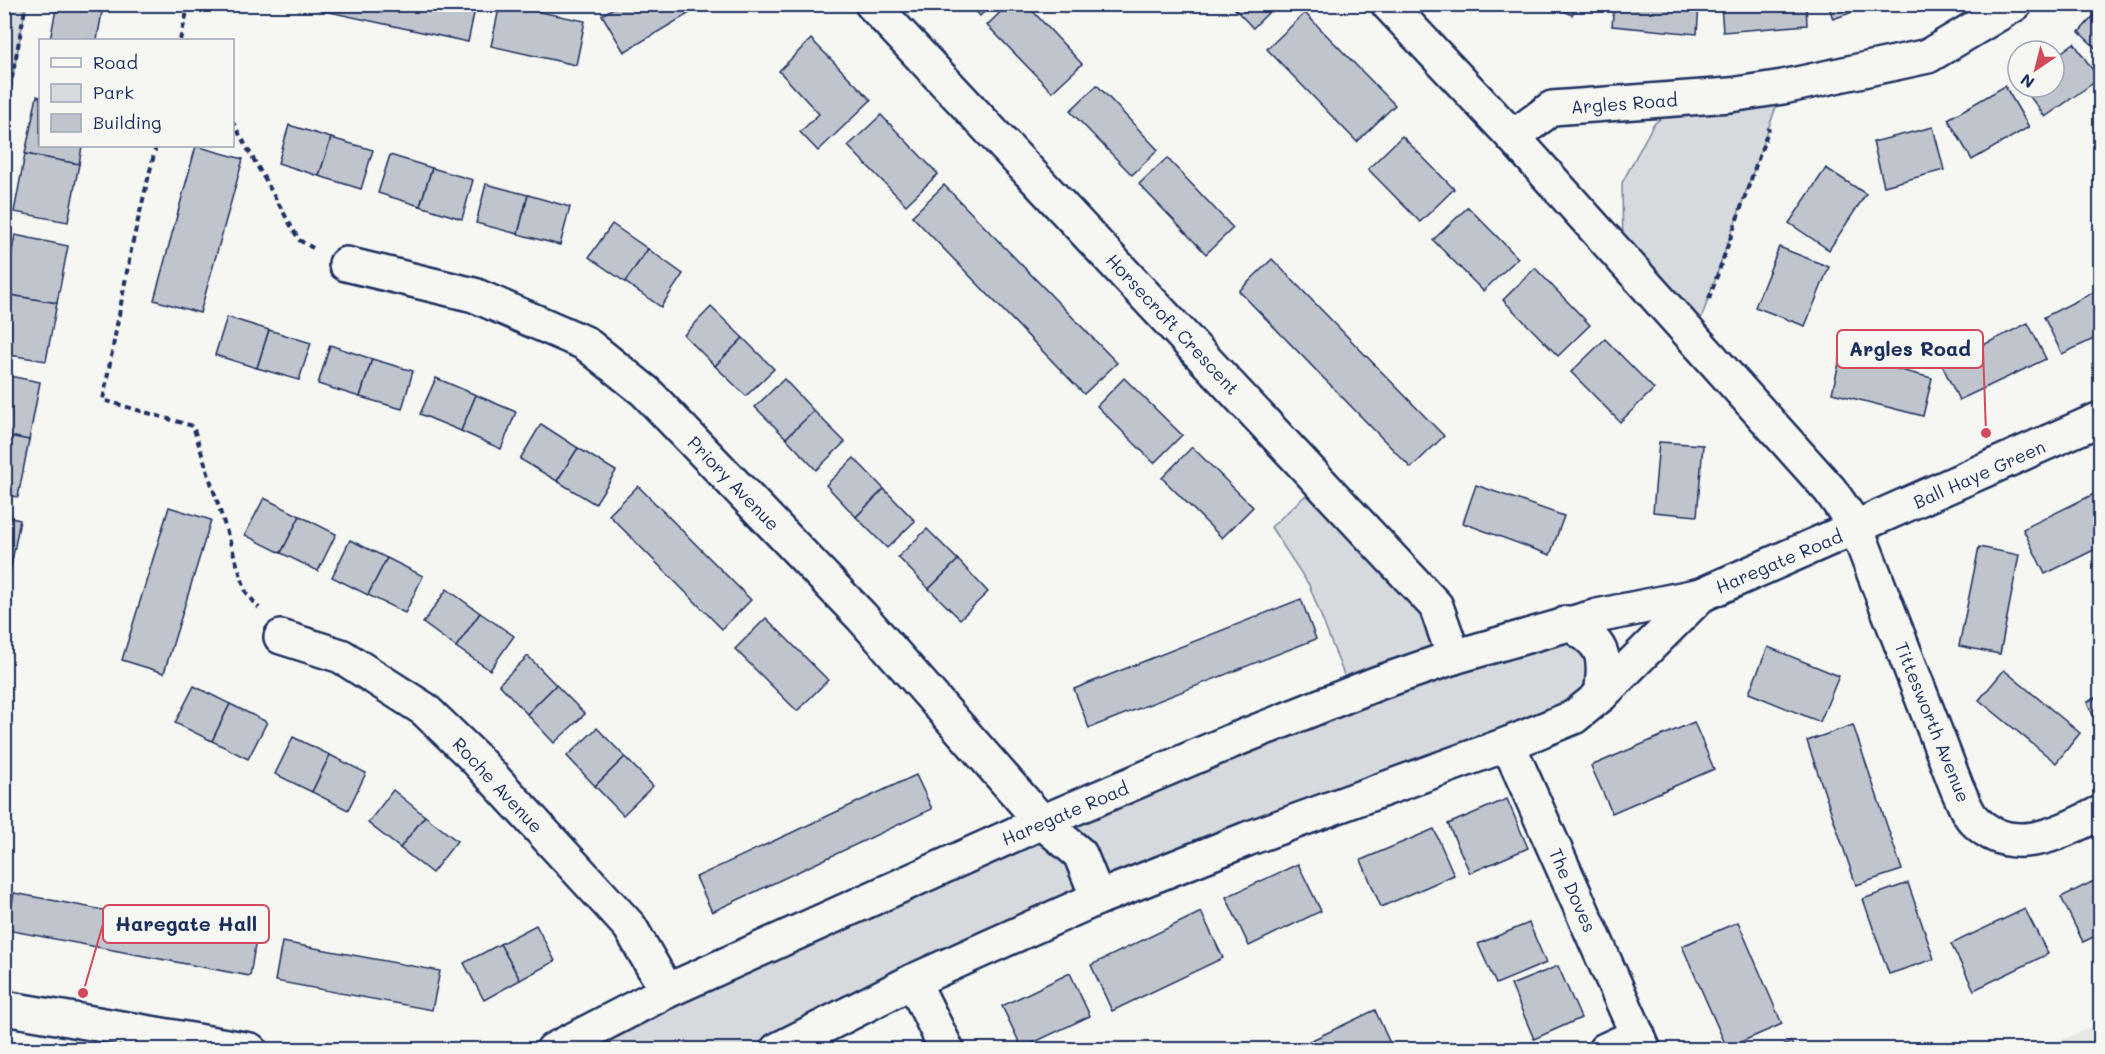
<svg xmlns="http://www.w3.org/2000/svg" width="2105" height="1054" viewBox="0 0 2105 1054" font-family="Mali,sans-serif">
<style>
.built{fill:#e6e7e7}
.green{fill:#d6d9dd;stroke:#78849e;stroke-width:1.5}
.building{fill:#c0c4cd;stroke:#1b2f5e;stroke-width:1.5}
.lines{fill:none;stroke-linecap:round;stroke-linejoin:round}
.minor-casing{stroke:#1b2f5e;stroke-width:38}
.tertiary-casing{stroke:#1b2f5e;stroke-width:38}
.path{stroke:#1b2f5e;stroke-width:4;stroke-dasharray:6 4.5;stroke-linecap:butt}
.minor{stroke:#f6f6f2;stroke-width:33}
.tertiary{stroke:#f6f6f2;stroke-width:33}
.labels{text-anchor:middle;dominant-baseline:central;stroke-width:5;stroke-linejoin:round;paint-order:stroke}
.street-label{font-size:18px;fill:#1b2f5e;stroke:#f6f6f2}
.leader{fill:none;stroke:#d1495b;stroke-width:2}
.callout-dot{fill:#d1495b;stroke:#f6f6f2;stroke-width:2}
.callout{fill:#f6f6f2;stroke:#d1495b;stroke-width:2}
.callout-label{font-size:20px;text-anchor:middle;font-weight:bold;fill:#1b2f5e}
</style>
<rect width="100%" height="100%" fill="#f6f6f2"/>
<filter id="ink" filterUnits="userSpaceOnUse"><feTurbulence type="fractalNoise" baseFrequency=".0167" numOctaves="2"/><feDisplacementMap in="SourceGraphic" scale="12" xChannelSelector="R" yChannelSelector="G"/><feConvolveMatrix kernelMatrix="1 2 1 2 8 2 1 2 1" color-interpolation-filters="sRGB"/></filter>
<g filter="url(#ink)">
<!-- built -->
<polygon class="built" points="2100,1023 2100,1049 2042,1049 2062,1040"/>
<!-- green -->
<g class="green">
<polygon points="5,4 26,5 5,120 4,5"/>
<polygon points="1783,87 1694,339 1623,260 1622,183 1653,125 1684,98"/>
<polygon points="1320,482 1454,656 1591,636 1601,695 773,1049 572,1050 1351,693 1309,585 1271,527"/>
</g>
<!-- building -->
<g class="building">
<polygon points="57,4 102,12 97,40 50,40"/>
<polygon points="312,4 476,4 468,42 311,8"/>
<polygon points="500,4 585,21 576,65 491,46"/>
<polygon points="620,4 705,4 624,52 602,15"/>
<polygon points="969,4 992,4 980,16"/>
<polygon points="1009,4 1026,4 1082,64 1052,92 987,25"/>
<polygon points="1230,4 1277,4 1253,28"/>
<polygon points="1550,4 1577,4 1572,15"/>
<polygon points="1614,4 1699,4 1697,34 1612,26"/>
<polygon points="1721,4 1806,4 1807,25 1723,32"/>
<polygon points="1828,4 1875,4 1833,19"/>
<polygon points="2100,9 2100,52 2079,32"/>
<polygon points="1305,13 1395,105 1357,142 1267,49"/>
<polygon points="811,39 871,100 818,151 800,132 819,114 779,71"/>
<polygon points="2074,43 2099,79 2045,117 2023,87 2054,87 2054,58"/>
<polygon points="1097,85 1158,150 1132,175 1070,111"/>
<polygon points="2005,86 2029,127 1972,160 1948,119"/>
<polygon points="37,96 40,97 40,146 82,146 79,164 25,154"/>
<polygon points="881,115 938,174 906,205 848,146"/>
<polygon points="289,125 331,138 319,176 278,163"/>
<polygon points="1933,127 1944,170 1884,186 1873,142"/>
<polygon points="1402,136 1454,189 1420,222 1368,169"/>
<polygon points="331,138 373,150 361,189 319,176"/>
<polygon points="196,146 243,159 200,313 154,300"/>
<polygon points="25,154 79,164 68,222 14,212"/>
<polygon points="390,155 432,168 420,206 378,193"/>
<polygon points="1167,158 1233,228 1206,254 1139,184"/>
<polygon points="432,168 473,180 462,219 420,206"/>
<polygon points="1826,168 1866,194 1829,250 1789,223"/>
<polygon points="486,184 528,195 518,234 476,223"/>
<polygon points="944,185 1117,363 1084,394 912,216"/>
<polygon points="528,195 570,207 560,245 518,234"/>
<polygon points="1468,207 1518,258 1483,291 1433,240"/>
<polygon points="612,224 648,249 625,282 589,257"/>
<polygon points="15,235 68,246 57,303 4,294"/>
<polygon points="1779,247 1829,267 1805,326 1755,307"/>
<polygon points="648,249 683,274 661,307 625,282"/>
<polygon points="1272,259 1444,436 1411,468 1239,291"/>
<polygon points="1535,268 1590,325 1558,356 1503,300"/>
<polygon points="2100,289 2100,336 2062,354 2044,317"/>
<polygon points="4,294 57,303 46,361 4,354"/>
<polygon points="711,307 743,338 715,366 684,335"/>
<polygon points="227,317 269,330 257,368 215,355"/>
<polygon points="2028,323 2046,359 1959,400 1942,365"/>
<polygon points="269,330 311,343 299,380 257,368"/>
<polygon points="743,338 774,369 746,396 715,366"/>
<polygon points="1605,339 1654,389 1620,422 1571,372"/>
<polygon points="330,345 372,359 360,397 318,384"/>
<polygon points="1841,355 1932,378 1923,416 1832,393"/>
<polygon points="372,359 413,371 402,409 360,397"/>
<polygon points="4,375 40,382 29,440 4,435"/>
<polygon points="436,378 476,395 461,431 420,414"/>
<polygon points="1124,378 1182,435 1154,463 1097,406"/>
<polygon points="784,379 814,411 786,438 755,407"/>
<polygon points="476,395 516,412 501,449 461,431"/>
<polygon points="814,411 845,442 816,470 786,438"/>
<polygon points="541,424 578,448 557,481 520,459"/>
<polygon points="4,435 29,440 18,497 4,495"/>
<polygon points="1659,442 1703,445 1697,516 1653,512"/>
<polygon points="1192,447 1253,507 1222,538 1162,478"/>
<polygon points="578,448 616,471 595,504 557,481"/>
<polygon points="854,458 884,489 856,517 826,485"/>
<polygon points="1476,485 1564,516 1550,555 1463,523"/>
<polygon points="638,486 751,600 722,629 609,515"/>
<polygon points="884,489 915,521 887,548 856,517"/>
<polygon points="2100,491 2100,547 2045,574 2023,529"/>
<polygon points="264,498 300,516 281,553 245,535"/>
<polygon points="169,507 211,520 164,673 122,660"/>
<polygon points="4,516 20,520 9,577 4,576"/>
<polygon points="300,516 336,534 318,571 281,553"/>
<polygon points="927,529 958,560 929,589 898,557"/>
<polygon points="350,540 387,558 368,595 332,577"/>
<polygon points="1979,547 2019,555 2000,654 1959,646"/>
<polygon points="387,558 423,576 405,613 368,595"/>
<polygon points="958,560 988,592 960,619 929,589"/>
<polygon points="4,576 9,577 4,603"/>
<polygon points="447,589 480,613 456,647 423,623"/>
<polygon points="1301,599 1316,639 1089,728 1074,689"/>
<polygon points="480,613 514,636 490,670 456,647"/>
<polygon points="766,618 828,680 797,711 735,649"/>
<polygon points="1768,647 1839,676 1820,722 1749,693"/>
<polygon points="528,656 556,685 527,714 499,684"/>
<polygon points="2004,670 2080,733 2056,763 1979,700"/>
<polygon points="556,685 585,714 554,743 527,714"/>
<polygon points="194,686 230,704 212,741 175,723"/>
<polygon points="2100,695 2100,730 2087,702"/>
<polygon points="230,704 267,722 248,759 212,741"/>
<polygon points="1694,722 1714,769 1612,813 1591,766"/>
<polygon points="1853,725 1902,870 1856,885 1807,741"/>
<polygon points="597,728 625,757 595,786 567,756"/>
<polygon points="293,737 330,755 312,792 275,774"/>
<polygon points="330,755 366,773 348,810 312,792"/>
<polygon points="625,757 653,786 623,815 595,786"/>
<polygon points="916,775 932,809 712,912 696,877"/>
<polygon points="393,790 425,816 400,848 368,823"/>
<polygon points="1507,799 1528,848 1470,873 1448,824"/>
<polygon points="425,816 457,841 432,873 400,848"/>
<polygon points="1434,829 1454,875 1381,907 1361,860"/>
<polygon points="1298,864 1321,911 1249,946 1226,897"/>
<polygon points="2100,878 2100,934 2083,942 2061,897"/>
<polygon points="1908,883 1934,959 1889,974 1863,899"/>
<polygon points="14,893 256,939 250,976 7,930"/>
<polygon points="2025,909 2048,954 1974,990 1951,944"/>
<polygon points="1201,912 1223,958 1112,1011 1091,965"/>
<polygon points="1738,922 1782,1024 1727,1048 1682,946"/>
<polygon points="1529,923 1546,963 1496,984 1478,944"/>
<polygon points="536,925 555,961 520,980 500,944"/>
<polygon points="282,942 440,971 432,1010 275,981"/>
<polygon points="500,944 520,980 484,1000 464,963"/>
<polygon points="1558,966 1581,1018 1534,1039 1511,985"/>
<polygon points="1070,973 1090,1016 1022,1048 1002,1006"/>
<polygon points="1375,1010 1393,1050 1291,1050"/>
<polygon points="1791,1042 1795,1050 1773,1050"/>
</g>
<g class="lines">
<defs>
<g id="minor">
<polyline points="872,4 1436,606 1454,657"/>
<path d="M1388,4L1513,137L1830,490L1856,527L1957,788C1962,798 1967,814 1975,821C2013,859 2061,832 2100,813"/>
<polyline points="1513,137 1552,108 1730,95 1783,87 1928,56 2015,4"/>
<polyline points="346,264 474,295 585,343 646,392 862,617 1042,822 1080,854 1098,898"/>
<path d="M1567,623C1604,643 1607,654 1601,695"/>
<polyline points="281,637 341,656 424,709 474,757 630,927 667,991"/>
<polyline points="1508,744 1644,1050"/>
<polyline points="913,981 947,1050"/>
<polyline points="4,1008 250,1050"/>
<polyline points="553,1050 667,991 1042,822 1232,741 1378,683 1454,657 1597,616 1701,595 1856,527"/>
<polyline points="777,1050 913,981 1098,898 1247,839 1508,744 1574,717 1601,695 1701,595"/>
<polyline points="1605,1050 1638,1035"/>
</g>
<polyline id="tertiary" points="1856,527 2100,419"/>
</defs>
<!-- minor casing -->
<use href="#minor" class="minor-casing"/>
<!-- tertiary casing -->
<use href="#tertiary" class="tertiary-casing"/>
<!-- path -->
<g class="path">
<polyline points="180,40 189,4"/>
<polyline points="4,120 26,4"/>
<polyline points="232,121 299,240 313,248"/>
<polyline points="156,146 132,245 103,400 193,426 246,592 259,608"/>
<polyline points="1709,299 1769,128"/>
</g>
<!-- minor -->
<use href="#minor" class="minor"/>
<!-- tertiary -->
<use href="#tertiary" class="tertiary"/>
</g>
</g>
<g class="labels">
<!-- street labels -->
<g class="street-label">
<text transform="translate(1624 103) rotate(-4)">Argles Road</text>
<text transform="translate(1173 324) rotate(47)">Horsecroft Crescent</text>
<text transform="translate(1979 474) rotate(-24)">Ball Haye Green</text>
<text transform="translate(734 483) rotate(46)">Priory Avenue</text>
<text transform="translate(1779 561) rotate(-23)">Haregate Road</text>
<text transform="translate(1933 722) rotate(68)">Tittesworth Avenue</text>
<text transform="translate(498 785) rotate(47)">Roche Avenue</text>
<text transform="translate(1065 813) rotate(-23)">Haregate Road</text>
<text transform="translate(1573 890) rotate(66)">The Doves</text>
</g>
</g>
<!-- callouts -->
<path class="leader" d="M1986 433L1983 349M83 993L103 924"/>
<g class="callout-dot">
<circle cx="1986" cy="433" r="6"/>
<circle cx="83" cy="993" r="6"/>
</g>
<g class="callout">
<rect x="1837" y="330" width="146" height="38" rx="6"/>
<rect x="103" y="905" width="166" height="38" rx="6"/>
</g>
<g class="callout-label">
<text x="1910" y="356">Argles Road</text>
<text x="186" y="931">Haregate Hall</text>
</g>
<!-- margin -->
<rect width="2105" height="1054" fill="none" stroke="#f6f6f2" stroke-width="24"/>
<rect x="12" y="12" width="2081" height="1030" fill="none" stroke="#1b2f5e" stroke-width="2" filter="url(#ink)"/>
<!-- legend -->
<rect x="39" y="39" width="195" height="108" fill="#f6f6f2" stroke="#9ea6b7" stroke-width="1.5"/>
<rect x="51" y="58" width="30" height="9" fill="#f6f6f2" stroke="#9ea6b7" stroke-width="1.5"/>
<text x="93" y="69" font-size="18" fill="#1b2f5e">Road</text>
<rect x="51" y="84" width="30" height="18" fill="#d6d9dd" stroke="#9ea6b7" stroke-width="1.5"/>
<text x="93" y="99" font-size="18" fill="#1b2f5e">Park</text>
<rect x="51" y="114" width="30" height="18" fill="#c0c4cd" stroke="#9ea6b7" stroke-width="1.5"/>
<text x="93" y="129" font-size="18" fill="#1b2f5e">Building</text>
<!-- north arrow -->
<g transform="translate(2036 69) rotate(215)"><circle r="28" fill="#f6f6f2" stroke="#9ea6b7" stroke-width="1.5"/>
<path d="M0-4.5L10 22L0 15L-10 22Z" fill="#d1495b"/>
<text y="-9" font-size="16" font-weight="bold" text-anchor="middle" fill="#1b2f5e">N</text>
</g>
</svg>
